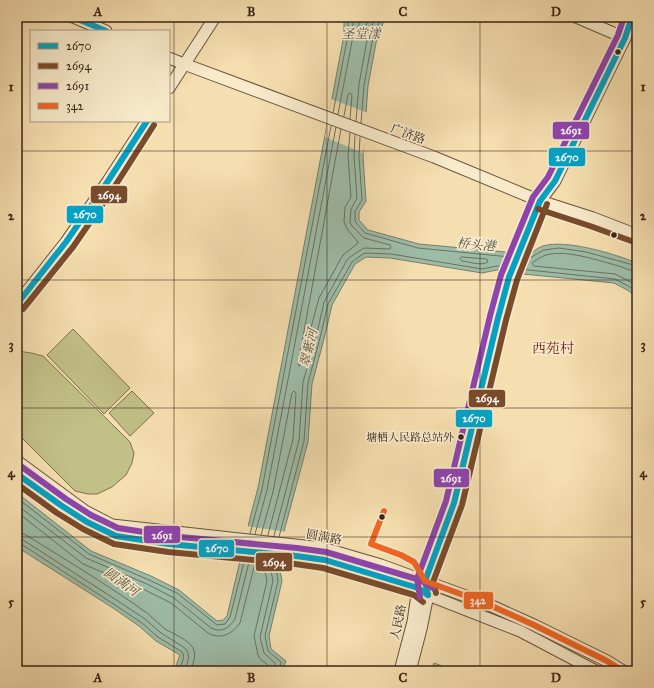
<svg xmlns="http://www.w3.org/2000/svg" width="654" height="688" viewBox="0 0 654 688" font-family="'IM FELL Great Primer','Noto Serif SC',serif">
<style>
.green{fill:#c1c087;stroke:#7d7250}
.water{fill:#9dbca7;stroke:#757f6e}
.pier{fill:#f5deaf}
.lines{fill:none;stroke-linecap:round;stroke-linejoin:round}
.shore{stroke:#6b7060;stroke-width:1}
.minor-casing{stroke:#68523e;stroke-width:13}
.minor{stroke:#f8eacb;stroke-width:11}
.bus-1-casing{stroke:#f8eacb;stroke-width:9}
.bus-2-casing{stroke:#f8eacb;stroke-width:9}
.bus-3-casing{stroke:#f8eacb;stroke-width:9}
.bus-4-casing{stroke:#f8eacb;stroke-width:9}
.bus-1{stroke:#03a2c5;stroke-width:6}
.bus-2{stroke:#7a4b2a;stroke-width:6}
.bus-3{stroke:#8e44ad;stroke-width:6}
.bus-4{stroke:#f26522;stroke-width:6}
.grid{fill:none;stroke:#392318;stroke-width:1;stroke-opacity:0.55}
.bus-dot{fill:#392318;stroke:#f8eacb;stroke-width:1.5}
.labels{text-anchor:middle;dominant-baseline:central;stroke-width:3.5;stroke-linejoin:round;paint-order:stroke}
.bus-label{font-size:11px;fill:#392318;stroke:#f8eacb;text-anchor:end}
.street-label{font-size:12px;fill:#392318;stroke:#f8eacb}
.water-label{font-size:13px;font-style:italic;fill:#575143;stroke:#f8eacb}
.quarter-label{font-size:14px;fill:#7a1f14;stroke:#f8eacb}
.line-badge{stroke:#f8eacb;stroke-width:1.5}
.badge-label{font-size:11px;text-anchor:middle;font-weight:bold;fill:#fff}
.neatline{fill:none;stroke:#392318;stroke-width:1.5}
.grid-label{font-size:13px;text-anchor:middle;font-weight:bold;fill:#392318}
</style>
<rect width="100%" height="100%" fill="#f5deaf"/>
<filter id="stains"><feTurbulence type="fractalNoise" baseFrequency=".005" numOctaves="4"/><feColorMatrix values="0 0 0 0 .2 0 0 0 0 .09 0 0 0 0 .02 0 0 0 .5 -.17"/></filter>
<radialGradient id="worn" r=".72"><stop offset=".6" stop-color="#630" stop-opacity="0"/><stop offset="1" stop-color="#630" stop-opacity=".3"/></radialGradient>
<!-- green -->
<g class="green">
<polygon points="73,329 130,388 104,414 47,355"/>
<polygon points="18,351 31,353 43,356 130,442 134,453 132,463 126,475 112,487 97,494 88,494 75,491 17,433 17,352"/>
<polygon points="132,391 154,413 130,436 109,413"/>
</g>
<!-- water -->
<g class="water">
<path d="M344,17H385L376,43L368,86L363,156L366,201L359,212V220L368,230L419,244L505,252L527,256C532,253 537,248 543,246C566,239 615,254 637,263V299L629,291L614,283L523,274L497,270L482,273L390,258L366,257L355,264L332,305L325,335L312,384L308,442L279,550V565L282,581L269,636L271,649L286,661L282,671H174L180,655L156,641L139,626L113,608L17,547V493L91,551L151,576L179,590L217,621L223,620L227,616L251,514L258,488L344,35Z"/>
<polygon points="434,663 456,671 431,671"/>
</g>
<!-- pier -->
<g class="pier">
<polygon points="331,99 368,113 366,139 363,153 325,137"/>
<polygon points="246,526 287,532 281,550 281,566 238,561"/>
</g>
<g class="lines">
<!-- shore -->
<g class="shore">
<polyline points="359,17 359,34 361,36 363,35 369,17"/>
<polyline points="333,113 348,35 348,17"/>
<polyline points="338,114 353,36 353,17"/>
<polyline points="344,116 348,94 350,93 352,95 350,119"/>
<polyline points="356,121 359,84 367,40 375,17"/>
<polyline points="361,123 364,85 372,42 381,17"/>
<polyline points="341,129 298,364 299,366 301,365 319,298 343,255 358,243 358,242 347,229 344,222 345,207 351,197 348,156 350,133"/>
<polyline points="360,137 359,156 362,200 355,211 355,220 356,223 365,233 418,248 510,257"/>
<path d="M462,257L487,259L488,262C481,266 470,262 462,261L460,259Z"/>
<polyline points="523,259 528,259 544,250 559,248 586,252 637,266"/>
<polyline points="519,269 615,279 632,288 637,294"/>
<path d="M637,271C631,271 625,268 619,266C599,261 567,249 546,255C542,256 537,260 533,262L532,264L534,266L615,274L633,283L637,286"/>
<polyline points="17,498 89,554 149,580 177,593 217,625 225,624 230,617 245,558"/>
<path d="M17,505L86,558L147,584L174,598L211,628C222,633 229,628 235,619L250,558"/>
<path d="M17,512L83,564L145,590L171,603L208,633C221,640 232,634 240,623L256,559"/>
<path d="M17,532L26,535C66,560 108,585 147,613C153,618 159,624 165,629C173,634 188,639 193,648C197,656 193,663 190,671"/>
<polyline points="250,534 262,489 331,126"/>
<polyline points="255,534 267,490 336,127"/>
<polyline points="261,535 273,492 292,393 294,391 296,393 293,439 268,535"/>
<polyline points="274,536 299,440 303,382 317,333 324,302 347,260 350,257 364,248 389,249 391,248 390,245 364,238 353,227 350,223 351,209 357,198 354,156 355,135"/>
<polyline points="279,537 304,441 308,383 321,334 328,304 352,262 363,254 366,253 391,254 482,269 497,266 506,267"/>
<path d="M17,538L23,540L118,601L145,619L161,633L185,648C192,656 187,663 184,671"/>
<path d="M17,544H21L115,605L142,623L158,637L182,652C186,657 181,665 178,671"/>
<polyline points="264,560 264,567 267,581 254,636 258,655 260,659 268,665 268,671"/>
<polyline points="270,560 270,566 273,581 260,637 264,653 275,663 274,671"/>
<polyline points="275,561 278,581 265,636 268,651 281,662 279,671"/>
</g>
<defs>
<g id="minor">
<polyline points="73,17 106,31"/>
<polyline points="576,17 625,38"/>
<polyline points="169,58 184,64 434,157 540,201 593,218 637,235"/>
<polyline points="169,88 215,17"/>
<polyline points="17,304 66,242 108,181 147,121"/>
<polyline points="17,461 85,511 112,525 323,548 381,565 485,603 534,625 607,661 623,671"/>
<polyline points="17,474 62,506 87,522 116,536 169,544 296,556 325,560 418,588 428,595 520,631 596,671"/>
<polyline points="400,671 413,622 418,588 425,581 454,503 498,318 509,277 540,201 555,181 625,38 632,17"/>
<polyline points="410,671 421,629 428,595 427,590"/>
</g>
</defs>
<!-- minor casing -->
<use href="#minor" class="minor-casing"/>
<!-- minor -->
<use href="#minor" class="minor"/>
<defs>
<g id="bus-1">
<polyline points="73,17 106,31"/>
<polyline points="17,304 66,242 108,181 147,121"/>
<polyline points="17,474 62,506 87,522 116,536 169,544 296,556 325,560 418,588 428,595"/>
<polyline points="428,595 425,581 454,503 498,318 509,277 540,201 555,181 625,38 632,17"/>
</g>
<g id="bus-2">
<polyline points="538,209 590,226 634,242"/>
<polyline points="23,309 73,247 115,186 154,125"/>
<polyline points="17,484 57,513 83,529 114,544 168,552 295,564 323,568 414,595 423,602"/>
<polyline points="436,593 433,582 462,505 506,320 517,280 547,204"/>
</g>
<g id="bus-3">
<polyline points="22,467 66,499 91,515 118,528 170,536 297,548 326,552 420,580 433,588"/>
<polyline points="420,597 417,579 446,501 490,316 501,275 533,197 548,177 618,35 624,17"/>
</g>
<polyline id="bus-4" points="384,511 371,544 401,555 414,562 425,581 485,603 534,625 607,661 623,671"/>
</defs>
<!-- bus-1 casing -->
<use href="#bus-1" class="bus-1-casing"/>
<!-- bus-2 casing -->
<use href="#bus-2" class="bus-2-casing"/>
<!-- bus-3 casing -->
<use href="#bus-3" class="bus-3-casing"/>
<!-- bus-4 casing -->
<use href="#bus-4" class="bus-4-casing"/>
<!-- bus-1 -->
<use href="#bus-1" class="bus-1"/>
<!-- bus-2 -->
<use href="#bus-2" class="bus-2"/>
<!-- bus-3 -->
<use href="#bus-3" class="bus-3"/>
<!-- bus-4 -->
<use href="#bus-4" class="bus-4"/>
</g>
<!-- grid -->
<path class="grid" d="M174,17V671M327,17V671M480,17V671M17,151H637M17,280H637M17,408H637M17,537H637"/>
<!-- markers -->
<g class="bus-dot">
<circle cx="618" cy="52" r="3.5"/>
<circle cx="614" cy="235" r="3.5"/>
<circle cx="461" cy="437" r="3.5"/>
<circle cx="382" cy="517" r="3.5"/>
</g>
<g class="labels">
<!-- bus labels -->
<g class="bus-label">
<text x="454" y="437">塘栖人民路总站外</text>
</g>
<!-- street labels -->
<g class="street-label">
<text transform="translate(408 134) rotate(20)">广济路</text>
<text transform="translate(324 537) rotate(11)">圆满路</text>
<text transform="translate(398 622) rotate(-78)">人民路</text>
</g>
<!-- water labels -->
<g class="water-label">
<text x="361" y="34">圣堂漾</text>
<text transform="translate(476 245) rotate(5)">桥头港</text>
<text transform="translate(309 348) rotate(-77)">翠紫河</text>
<text transform="translate(121 582) rotate(35)">圆满河</text>
</g>
<!-- quarter labels -->
<g class="quarter-label">
<text x="553" y="348">西苑村</text>
</g>
</g>
<g class="line-badge">
<rect x="552" y="121" width="38" height="19" rx="4" fill="#8e44ad"/>
<rect x="548" y="147" width="38" height="20" rx="4" fill="#03a2c5"/>
<rect x="90" y="185" width="38" height="19" rx="4" fill="#7a4b2a"/>
<rect x="66" y="205" width="38" height="19" rx="4" fill="#03a2c5"/>
<rect x="468" y="389" width="38" height="19" rx="4" fill="#7a4b2a"/>
<rect x="455" y="409" width="38" height="19" rx="4" fill="#03a2c5"/>
<rect x="433" y="468" width="37" height="20" rx="4" fill="#8e44ad"/>
<rect x="143" y="525" width="38" height="19" rx="4" fill="#8e44ad"/>
<rect x="198" y="539" width="37" height="19" rx="4" fill="#03a2c5"/>
<rect x="255" y="552" width="38" height="20" rx="4" fill="#7a4b2a"/>
<rect x="463" y="591" width="31" height="19" rx="4" fill="#f26522"/>
</g>
<g class="badge-label">
<text x="571" y="134">2691</text>
<text x="567" y="161">2670</text>
<text x="109" y="199">2694</text>
<text x="85" y="218">2670</text>
<text x="487" y="402">2694</text>
<text x="474" y="422">2670</text>
<text x="451" y="482">2691</text>
<text x="162" y="539">2691</text>
<text x="217" y="552">2670</text>
<text x="274" y="566">2694</text>
<text x="478" y="604">342</text>
</g>
<!-- margin -->
<rect width="654" height="688" fill="none" stroke="#f5deaf" stroke-width="44"/>
<!-- legend -->
<rect x="30" y="30" width="140" height="92" fill="#f8eacb" stroke="#ac9a83"/>
<rect x="38" y="43" width="20" height="6" fill="#03a2c5" stroke="#ac9a83"/>
<text x="66" y="50" font-size="12" fill="#392318">2670</text>
<rect x="38" y="63" width="20" height="6" fill="#7a4b2a" stroke="#ac9a83"/>
<text x="66" y="70" font-size="12" fill="#392318">2694</text>
<rect x="38" y="83" width="20" height="6" fill="#8e44ad" stroke="#ac9a83"/>
<text x="66" y="90" font-size="12" fill="#392318">2691</text>
<rect x="38" y="103" width="20" height="6" fill="#f26522" stroke="#ac9a83"/>
<text x="66" y="110" font-size="12" fill="#392318">342</text>
<rect x="22" y="22" width="610" height="644" class="neatline"/>
<g class="grid-label">
<text x="98" y="16">A</text>
<text x="251" y="16">B</text>
<text x="403" y="16">C</text>
<text x="556" y="16">D</text>
<text x="11" y="91">1</text>
<text x="643" y="91">1</text>
<text x="11" y="220">2</text>
<text x="643" y="220">2</text>
<text x="11" y="349">3</text>
<text x="643" y="349">3</text>
<text x="11" y="477">4</text>
<text x="643" y="477">4</text>
<text x="11" y="606">5</text>
<text x="643" y="606">5</text>
<text x="98" y="682">A</text>
<text x="251" y="682">B</text>
<text x="403" y="682">C</text>
<text x="556" y="682">D</text>
</g>
<rect width="100%" height="100%" filter="url(#stains)"/>
<rect width="100%" height="100%" fill="url(#worn)"/>
</svg>
